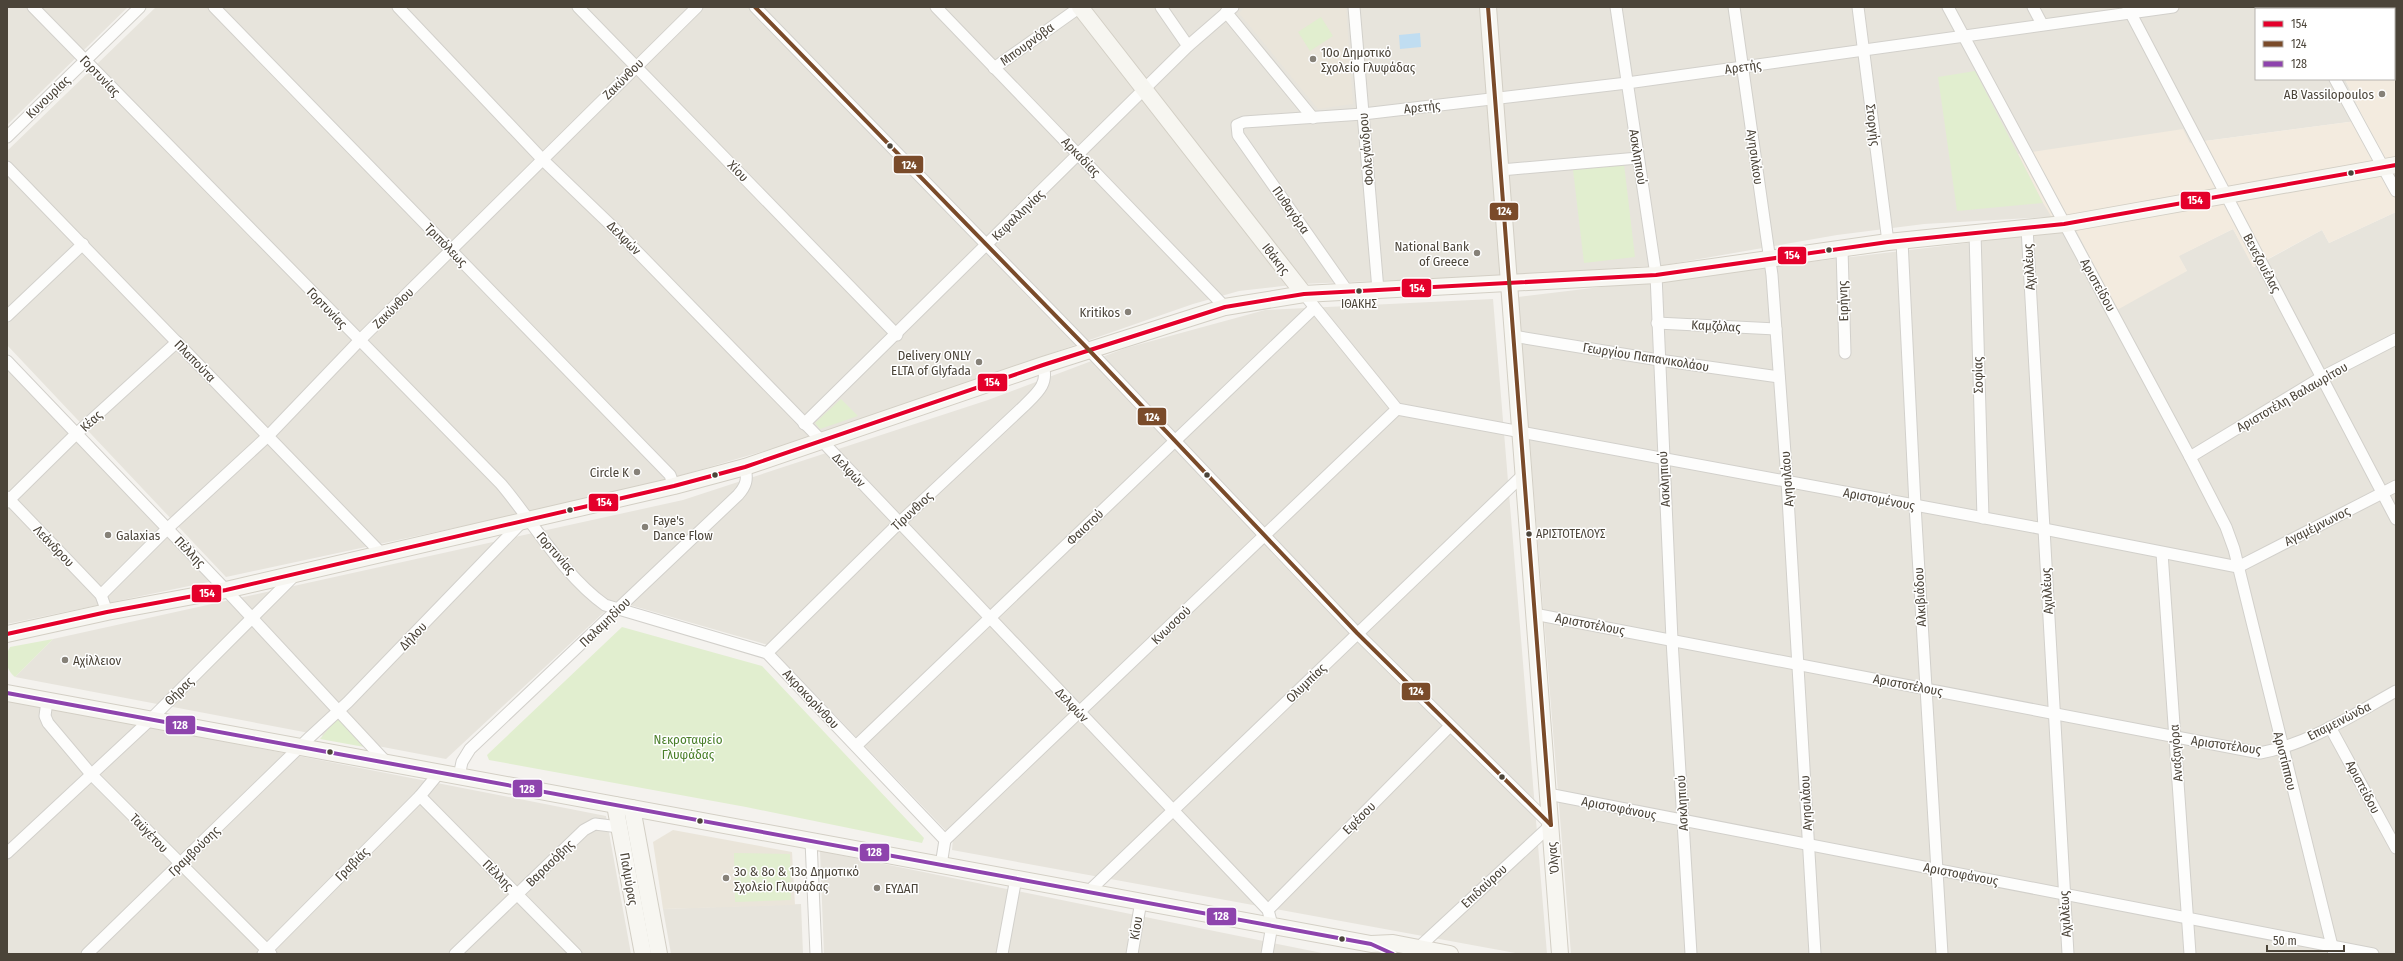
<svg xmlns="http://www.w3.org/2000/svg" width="2403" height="961" viewBox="0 0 2403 961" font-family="'Fira Sans Condensed',sans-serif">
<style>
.residential{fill:#e7e4dc}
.commercial{fill:#f3ebdf}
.education{fill:#eae5da}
.green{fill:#e1eecf}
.water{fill:#c0ddf1}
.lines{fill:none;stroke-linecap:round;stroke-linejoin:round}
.street-casing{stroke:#d2d0cb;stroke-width:13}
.secondary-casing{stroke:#d3cfc5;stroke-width:18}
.street{stroke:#fdfdfc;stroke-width:11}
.secondary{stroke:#f7f6f1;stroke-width:16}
.bus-1-casing{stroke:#fff;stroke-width:7}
.bus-2-casing{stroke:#fff;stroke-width:7}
.bus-3-casing{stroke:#fff;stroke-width:7}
.bus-1{stroke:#e4002b;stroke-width:4}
.bus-2{stroke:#7a4b2a;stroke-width:4}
.bus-3{stroke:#8e44ad;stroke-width:4}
.poi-dot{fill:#868178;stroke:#fff;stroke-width:1.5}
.bus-dot{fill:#4b4439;stroke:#fff;stroke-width:1.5}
.labels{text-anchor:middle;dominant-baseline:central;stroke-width:3;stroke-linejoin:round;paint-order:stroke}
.bus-label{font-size:12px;fill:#4b4439;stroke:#fff}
.street-label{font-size:13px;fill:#4b4439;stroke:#fff}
.poi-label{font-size:13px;fill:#4b4439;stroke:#fff;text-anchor:start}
.park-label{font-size:13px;fill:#4a7f2a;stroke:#fff}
.line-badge{stroke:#fff;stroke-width:1.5}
.badge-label{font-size:11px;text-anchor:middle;font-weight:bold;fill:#fff}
</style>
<rect width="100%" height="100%" fill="#f4f2ee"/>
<!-- residential -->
<g class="residential">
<polygon points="7,7 128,7 7,125"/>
<polygon points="156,7 2396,7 2396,57 2394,58 2394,9 2256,9 2256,79 2345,79 2364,120 2190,143 2067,216 1924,224 1837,235 1665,265 1502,276 1300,284 1239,291 1193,304 802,440 658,482 538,510 226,577 7,345 7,151"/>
<polygon points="2396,212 2396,954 1571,954 1518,297 2076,230 2187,271 2178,256 2233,229 2254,267 2322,230 2329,243"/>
<polygon points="1493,299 1547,954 1521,954 952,850 953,838 768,645 616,601 446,759 15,677 53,639 683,500 988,400 1126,348 1265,310"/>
<polygon points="7,370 213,581 7,624"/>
<polygon points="7,699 606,816 631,954 7,954"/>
<polygon points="820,851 1327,954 824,954"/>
<polygon points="801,904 803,954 671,954 663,909"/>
</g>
<!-- commercial -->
<polygon class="commercial" points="2396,57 2396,212 2329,243 2322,230 2253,267 2233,229 2179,256 2187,271 2117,310 2076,230 2061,232 2043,203 2018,154 2183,129 2190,143 2364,120 2345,79 2394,79 2394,58"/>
<!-- education -->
<g class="education">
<polygon points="1245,7 1346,7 1353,104 1318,109 1239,13"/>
<polygon points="673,830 792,852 795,905 663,909 653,842"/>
</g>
<!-- green -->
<g class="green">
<polygon points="1321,17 1333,36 1310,51 1298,32"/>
<polygon points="1975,71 2043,203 1957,211 1938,77"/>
<polygon points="1624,164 1635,257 1584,263 1573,170"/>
<polygon points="841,399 858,416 820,429 815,423"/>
<polygon points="622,627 762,666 924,838 922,843 746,807 489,760 487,755"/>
<path d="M53,639L15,677C6,671 4,656 10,647Z"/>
<polygon points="341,714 370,748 320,739"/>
<polygon points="734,853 790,854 791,900 735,902"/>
</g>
<!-- water -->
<polygon class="water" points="1420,33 1421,47 1400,49 1399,35"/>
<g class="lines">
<defs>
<g id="street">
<path d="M33,7L501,484C534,523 563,575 605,605L767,653L945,840L941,865"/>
<polyline points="214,7 670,475 674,486"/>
<polyline points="398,7 543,160 618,232 822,441 1268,910 1272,925 1267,954"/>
<polyline points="578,7 897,335"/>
<polyline points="755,7 1089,350 1357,633 1551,825 1418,948"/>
<polyline points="936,7 1225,307"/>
<polyline points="1161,7 1188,46"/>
<polyline points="1354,7 1378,290"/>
<polyline points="1616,7 1656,275 1672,640 1691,954"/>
<polyline points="1734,7 1772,275 1787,481 1815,954"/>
<polyline points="1858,7 1888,242"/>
<polyline points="1948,7 2190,457 2226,527 2234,549 2334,954"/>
<polyline points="2033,7 2042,24"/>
<polyline points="2295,7 2297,9"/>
<polyline points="2128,8 2396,519"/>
<polyline points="1226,12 1313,118"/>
<polyline points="994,68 1080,7"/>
<polyline points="2335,79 2396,191"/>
<polyline points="7,137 140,7"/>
<polyline points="7,167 383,555"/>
<polyline points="1501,170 1638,158"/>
<polyline points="2027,228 2068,954"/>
<polyline points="1975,233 1983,518"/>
<polyline points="1902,241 1915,505 1942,954"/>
<polyline points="1842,249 1845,353"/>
<polyline points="1348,292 1238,135 1237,125 1244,122 1363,114 1627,83 2173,7"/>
<polyline points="1304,294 1397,409 2044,529 2238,567"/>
<polyline points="7,316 83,244"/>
<polyline points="1657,323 1776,329"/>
<polyline points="1513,336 1659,360 1779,377"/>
<polyline points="7,361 226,590 387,763"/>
<polyline points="804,424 1188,46 1233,7"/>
<polyline points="2190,457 2322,377 2396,339"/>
<polyline points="7,497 101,595 107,612"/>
<polyline points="7,502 76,434 177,342"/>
<polyline points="2162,553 2190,954"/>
<polyline points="2238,567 2396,486"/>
<polyline points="101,595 167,529 269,435 359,341 697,7"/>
<path d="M1534,614L2260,753C2309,744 2353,715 2396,691"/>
<path d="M767,653L899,523L1024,406C1037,393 1049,384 1043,365"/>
<polyline points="47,701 45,716 48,723 91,774 271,954"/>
<polyline points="2330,727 2396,848"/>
<polyline points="856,746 1314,308"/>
<path d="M459,776L462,762L470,749L738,495C746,486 748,480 745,467"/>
<polyline points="1548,794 2373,954"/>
<polyline points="420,796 576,954"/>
<polyline points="945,840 1397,409"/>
<polyline points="811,841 816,954"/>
<polyline points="7,853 150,720 295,575"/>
<polyline points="1088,892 1524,474"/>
<polyline points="1268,910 1450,726"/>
<polyline points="87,954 310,737 348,702 522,522"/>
<polyline points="263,954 420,796 439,773"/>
<polyline points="455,954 584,830 595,824 619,827"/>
<polyline points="1002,954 1016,878"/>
<polyline points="1132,954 1141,901"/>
</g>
<g id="secondary">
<polyline points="1080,7 1304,294"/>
<polyline points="1488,7 1560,954"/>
<polyline points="7,634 107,612 226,590 674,486 745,467 1043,365 1225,307 1304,294 1656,275 1888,242 2064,224 2396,165"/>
<polyline points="7,693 1371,944 1393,943 1450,954"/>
<polyline points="615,805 643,954"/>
<polyline points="632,808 659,954"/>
</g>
</defs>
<!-- street casing -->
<use href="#street" class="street-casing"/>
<!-- secondary casing -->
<use href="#secondary" class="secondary-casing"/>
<!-- street -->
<use href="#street" class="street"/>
<!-- secondary -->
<use href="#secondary" class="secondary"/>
<defs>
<polyline id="bus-1" points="7,634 107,612 226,590 674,486 745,467 1043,365 1225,307 1304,294 1656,275 1888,242 2064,224 2396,165"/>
<g id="bus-2">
<polyline points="755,7 1089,350 1357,633 1551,825"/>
<polyline points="1488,7 1551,825"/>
</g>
<polyline id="bus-3" points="7,693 1371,944 1393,954"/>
</defs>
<!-- bus-1 casing -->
<use href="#bus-1" class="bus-1-casing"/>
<!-- bus-2 casing -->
<use href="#bus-2" class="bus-2-casing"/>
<!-- bus-3 casing -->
<use href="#bus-3" class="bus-3-casing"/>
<!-- bus-1 -->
<use href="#bus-1" class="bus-1"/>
<!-- bus-2 -->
<use href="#bus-2" class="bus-2"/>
<!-- bus-3 -->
<use href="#bus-3" class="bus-3"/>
</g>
<!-- markers -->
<g class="poi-dot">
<circle cx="1313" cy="59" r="4"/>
<circle cx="2382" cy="94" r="4"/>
<circle cx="1477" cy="253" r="4"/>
<circle cx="1128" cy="312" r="4"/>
<circle cx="979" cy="362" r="4"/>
<circle cx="637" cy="472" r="4"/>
<circle cx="645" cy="527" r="4"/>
<circle cx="108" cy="535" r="4"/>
<circle cx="65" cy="660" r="4"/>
<circle cx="726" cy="878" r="4"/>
<circle cx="877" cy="888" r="4"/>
</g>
<g class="bus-dot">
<circle cx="890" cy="146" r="3.5"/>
<circle cx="2351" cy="173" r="3.5"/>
<circle cx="1829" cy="250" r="3.5"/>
<circle cx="1359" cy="291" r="3.5"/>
<circle cx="715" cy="475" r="3.5"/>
<circle cx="1207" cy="475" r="3.5"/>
<circle cx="570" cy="510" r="3.5"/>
<circle cx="1529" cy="534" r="3.5"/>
<circle cx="330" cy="752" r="3.5"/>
<circle cx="1502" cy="777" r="3.5"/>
<circle cx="700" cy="821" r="3.5"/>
<circle cx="1342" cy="939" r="3.5"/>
</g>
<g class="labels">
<!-- bus labels -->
<g class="bus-label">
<text x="1359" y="304">ΙΘΑΚΗΣ</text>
<text x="1536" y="534" text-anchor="start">ΑΡΙΣΤΟΤΕΛΟΥΣ</text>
</g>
<!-- street labels -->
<g class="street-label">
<text transform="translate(1027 44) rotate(-36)">Μπουρνόβα</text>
<text transform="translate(1743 67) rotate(-8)">Αρετής</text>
<text transform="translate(100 76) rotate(46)">Γορτυνίας</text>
<text transform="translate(623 79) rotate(-45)">Ζακύνθου</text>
<text transform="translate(48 97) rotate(-44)">Κυνουρίας</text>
<text transform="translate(1422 107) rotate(-6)">Αρετής</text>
<text transform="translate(1873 125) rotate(83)">Στοργής</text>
<text transform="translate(1366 149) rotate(-95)">Φολεγάνδρου</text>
<text transform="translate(1081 157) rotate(46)">Αρκαδίας</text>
<text transform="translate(1638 157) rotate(81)">Ασκληπιού</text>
<text transform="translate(1755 157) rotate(82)">Αγησιλάου</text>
<text transform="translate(738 171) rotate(46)">Χίου</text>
<text transform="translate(1291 210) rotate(55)">Πυθαγόρα</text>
<text transform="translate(1018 215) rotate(-44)">Κεφαλληνίας</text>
<text transform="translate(624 238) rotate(45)">Δελφών</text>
<text transform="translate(446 245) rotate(46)">Τριπόλεως</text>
<text transform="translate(1276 259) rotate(52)">Ιθάκης</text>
<text transform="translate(2262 263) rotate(62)">Βενεζουέλας</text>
<text transform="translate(2029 267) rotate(-93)">Αχιλλέως</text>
<text transform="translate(2098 285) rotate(61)">Αριστείδου</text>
<text transform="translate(1843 301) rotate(-92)">Ειρήνης</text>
<text transform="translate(327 308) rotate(46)">Γορτυνίας</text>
<text transform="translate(393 308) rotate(-45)">Ζακύνθου</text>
<text transform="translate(1716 326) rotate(3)">Καμζόλας</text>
<text transform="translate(1646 357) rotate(9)">Γεωργίου Παπανικολάου</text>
<text transform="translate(195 361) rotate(46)">Πλαπούτα</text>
<text transform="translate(1978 375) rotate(-91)">Σοφίας</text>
<text transform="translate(2292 397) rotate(-30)">Αριστοτέλη Βαλαωρίτου</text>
<text transform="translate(91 421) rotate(-43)">Κέας</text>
<text transform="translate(849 470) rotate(47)">Δελφών</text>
<text transform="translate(1664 479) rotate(-93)">Ασκληπιού</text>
<text transform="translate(1787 479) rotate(-94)">Αγησιλάου</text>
<text transform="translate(1879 499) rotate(11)">Αριστομένους</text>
<text transform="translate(912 511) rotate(-43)">Τίρυνθιος</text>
<text transform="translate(2317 526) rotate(-27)">Αγαμέμνωνος</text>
<text transform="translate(1085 527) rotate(-44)">Φαιστού</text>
<text transform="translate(54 546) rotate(46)">Λεάνδρου</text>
<text transform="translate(190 552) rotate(46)">Πέλλης</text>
<text transform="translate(556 553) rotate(49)">Γορτυνίας</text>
<text transform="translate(2047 591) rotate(-93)">Αχιλλέως</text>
<text transform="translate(1920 597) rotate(-93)">Αλκιβιάδου</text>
<text transform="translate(605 622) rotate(-44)">Παλαμηδίου</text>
<text transform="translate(1590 624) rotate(11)">Αριστοτέλους</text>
<text transform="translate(1171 625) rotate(-44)">Κνωσσού</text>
<text transform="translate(413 636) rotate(-46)">Δήλου</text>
<text transform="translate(1306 683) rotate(-44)">Ολυμπίας</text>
<text transform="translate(1908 685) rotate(11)">Αριστοτέλους</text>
<text transform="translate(179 691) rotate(-45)">Θήρας</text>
<text transform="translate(811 699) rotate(47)">Ακροκορίνθου</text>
<text transform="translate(1072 705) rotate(47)">Δελφών</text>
<text transform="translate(2339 721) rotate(-27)">Επαμεινώνδα</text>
<text transform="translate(2226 745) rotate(8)">Αριστοτέλους</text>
<text transform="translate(2176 753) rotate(-94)">Αναξαγόρα</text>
<text transform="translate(2285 761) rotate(76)">Αριστίππου</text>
<text transform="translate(2363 787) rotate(62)">Αριστείδου</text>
<text transform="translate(1682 803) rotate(-93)">Ασκληπιού</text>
<text transform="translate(1806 803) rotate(-93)">Αγησιλάου</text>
<text transform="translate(1619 808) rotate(11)">Αριστοφάνους</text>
<text transform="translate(1359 818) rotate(-45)">Εφέσου</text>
<text transform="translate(149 833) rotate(46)">Ταϋγέτου</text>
<text transform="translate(194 851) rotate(-44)">Γραμβούσης</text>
<text transform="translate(1553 858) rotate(-95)">Όλγας</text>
<text transform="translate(550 863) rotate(-44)">Βαρασόβης</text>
<text transform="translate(352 864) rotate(-45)">Γραβιάς</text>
<text transform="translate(1961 874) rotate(11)">Αριστοφάνους</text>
<text transform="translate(498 875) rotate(45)">Πέλλης</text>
<text transform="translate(629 879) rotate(80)">Παλμύρας</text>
<text transform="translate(1484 886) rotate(-43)">Επιδαύρου</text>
<text transform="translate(2065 914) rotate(-93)">Αχιλλέως</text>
<text transform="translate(1136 928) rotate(-80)">Κίου</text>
</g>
<!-- poi labels -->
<g class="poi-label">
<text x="1321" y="52">10o Δημοτικό<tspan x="1321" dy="15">Σχολείο Γλυφάδας</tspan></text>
<text x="2374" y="94" text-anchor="end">AB Vassilopoulos</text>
<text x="1469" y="246" text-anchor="end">National Bank<tspan x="1469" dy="15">of Greece</tspan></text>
<text x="1120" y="312" text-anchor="end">Kritikos</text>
<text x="971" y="355" text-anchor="end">Delivery ONLY<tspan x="971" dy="15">ELTA of Glyfada</tspan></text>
<text x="629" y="472" text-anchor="end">Circle K</text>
<text x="653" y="520">Faye's<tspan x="653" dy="15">Dance Flow</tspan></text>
<text x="116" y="535">Galaxias</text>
<text x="73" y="660">Αχίλλειον</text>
<text x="734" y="871">3ο &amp; 8ο &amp; 13ο Δημοτικό<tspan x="734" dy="15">Σχολείο Γλυφάδας</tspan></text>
<text x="885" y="888">ΕΥΔΑΠ</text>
</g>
<!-- park labels -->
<g class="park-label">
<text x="688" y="739">Νεκροταφείο<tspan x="688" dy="15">Γλυφάδας</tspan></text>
</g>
</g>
<g class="line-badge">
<rect x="893" y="155" width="31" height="19" rx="4" fill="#7a4b2a"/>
<rect x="2180" y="191" width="31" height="19" rx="4" fill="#e4002b"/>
<rect x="1489" y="202" width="30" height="19" rx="4" fill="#7a4b2a"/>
<rect x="1777" y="246" width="30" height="19" rx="4" fill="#e4002b"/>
<rect x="1401" y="278" width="31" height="20" rx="4" fill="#e4002b"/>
<rect x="977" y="373" width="31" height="19" rx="4" fill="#e4002b"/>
<rect x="1137" y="407" width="30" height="19" rx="4" fill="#7a4b2a"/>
<rect x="588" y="493" width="31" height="19" rx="4" fill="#e4002b"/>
<rect x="191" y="584" width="31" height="19" rx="4" fill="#e4002b"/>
<rect x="1401" y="682" width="30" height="19" rx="4" fill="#7a4b2a"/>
<rect x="165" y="715" width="31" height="20" rx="4" fill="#8e44ad"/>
<rect x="512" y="779" width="31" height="19" rx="4" fill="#8e44ad"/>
<rect x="859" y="843" width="31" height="19" rx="4" fill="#8e44ad"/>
<rect x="1206" y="907" width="31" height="19" rx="4" fill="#8e44ad"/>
</g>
<g class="badge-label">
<text x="909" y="169">124</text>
<text x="2195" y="204">154</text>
<text x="1504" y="215">124</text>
<text x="1792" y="259">154</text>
<text x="1417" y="292">154</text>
<text x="992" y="386">154</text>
<text x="1152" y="421">124</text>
<text x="604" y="506">154</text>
<text x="207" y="597">154</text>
<text x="1416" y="695">124</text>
<text x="180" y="729">128</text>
<text x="527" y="793">128</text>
<text x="874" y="856">128</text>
<text x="1221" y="920">128</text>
</g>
<!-- border -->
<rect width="2403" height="961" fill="none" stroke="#4b4439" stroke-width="16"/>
<!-- legend -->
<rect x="2255" y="8" width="140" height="72" fill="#ffffff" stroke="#b7b4b0"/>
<rect x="2263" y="21" width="20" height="6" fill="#e4002b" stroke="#b7b4b0"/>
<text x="2291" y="28" font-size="12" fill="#4b4439">154</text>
<rect x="2263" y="41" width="20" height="6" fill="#7a4b2a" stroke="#b7b4b0"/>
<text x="2291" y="48" font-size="12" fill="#4b4439">124</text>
<rect x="2263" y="61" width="20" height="6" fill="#8e44ad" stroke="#b7b4b0"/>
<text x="2291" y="68" font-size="12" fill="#4b4439">128</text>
<!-- scale -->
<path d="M2267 945v6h77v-6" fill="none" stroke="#4b4439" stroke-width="2"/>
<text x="2273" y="945" font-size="12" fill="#4b4439" stroke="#ffffff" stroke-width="3" paint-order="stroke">50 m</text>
</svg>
